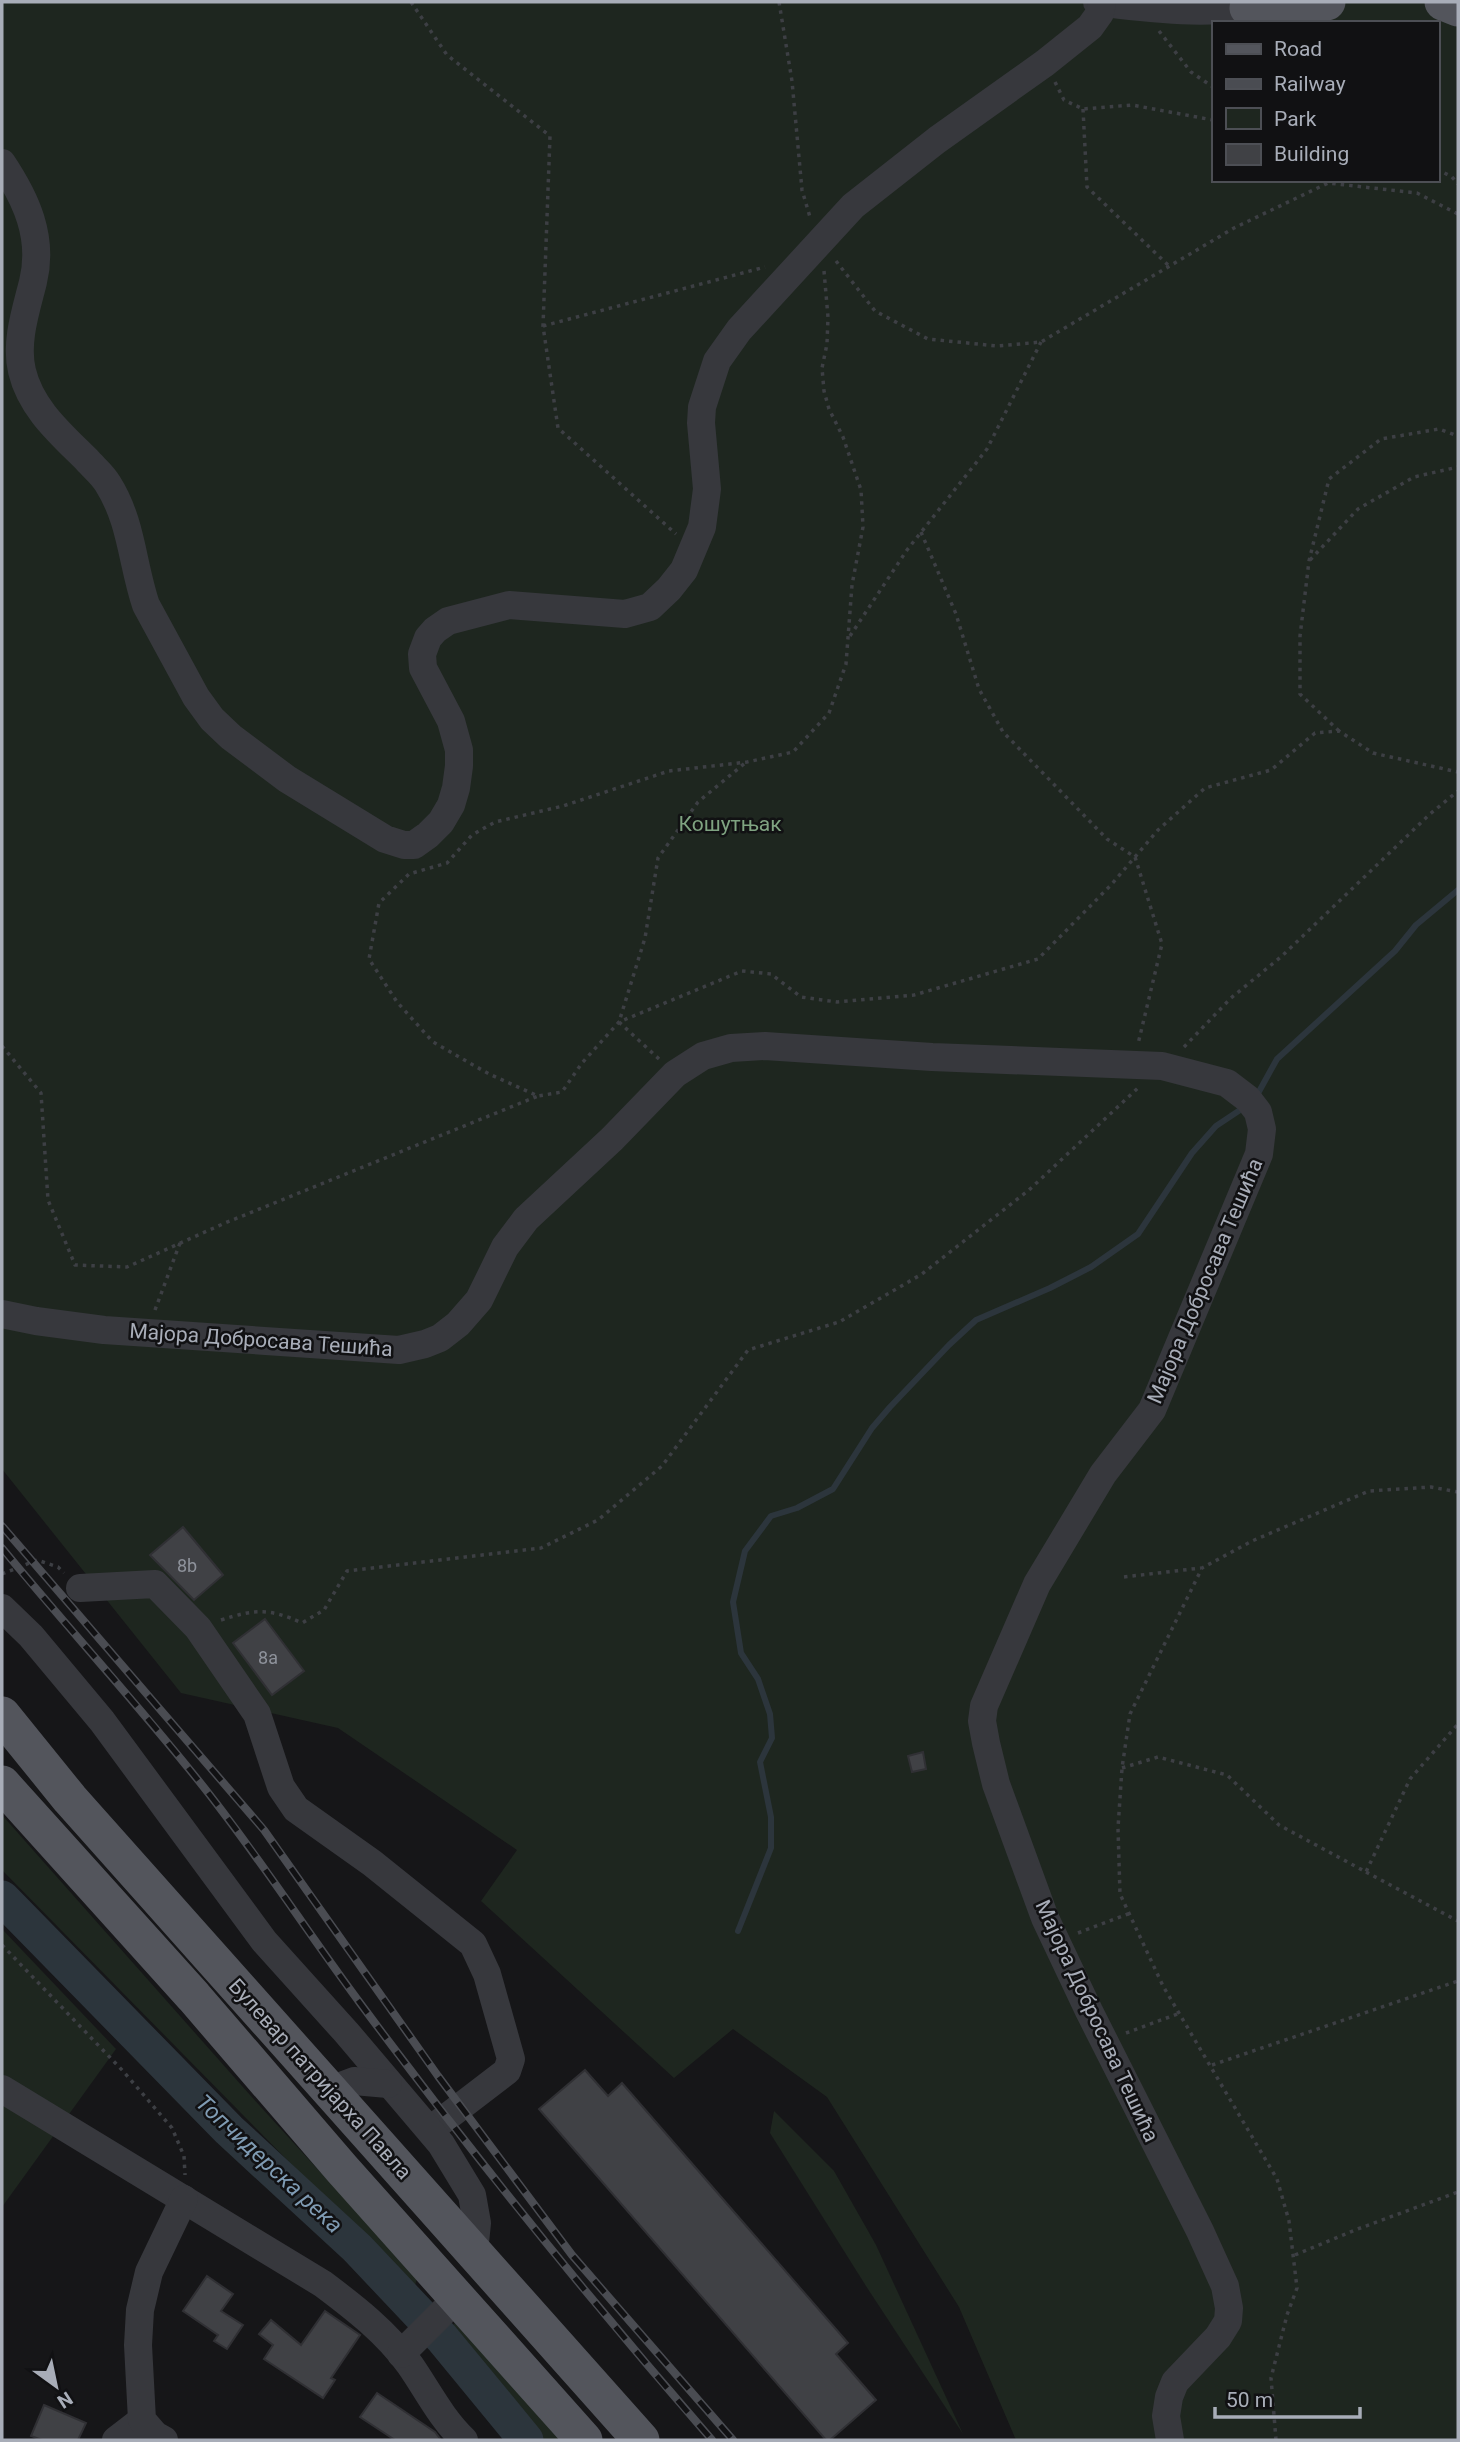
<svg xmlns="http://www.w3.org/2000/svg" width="1460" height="2442" viewBox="0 0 1460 2442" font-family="Roboto,sans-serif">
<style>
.green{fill:#1e261f;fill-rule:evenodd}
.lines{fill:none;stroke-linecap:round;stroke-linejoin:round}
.stream{stroke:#2c353c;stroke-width:6}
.river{stroke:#2c353c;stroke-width:35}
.building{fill:#404145;stroke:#303034;stroke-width:2}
.path{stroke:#3d3f44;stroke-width:3.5;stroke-dasharray:3.5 5;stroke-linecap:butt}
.minor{stroke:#37383d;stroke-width:28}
.major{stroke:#53555c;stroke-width:37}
.rail-casing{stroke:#4a4c52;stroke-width:8}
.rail{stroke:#111113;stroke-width:5;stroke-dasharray:16;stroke-linecap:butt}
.labels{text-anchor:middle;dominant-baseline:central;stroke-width:5;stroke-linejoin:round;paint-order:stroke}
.number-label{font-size:18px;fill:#8e929b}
.park-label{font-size:21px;fill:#7fa381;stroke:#111113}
.street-label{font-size:21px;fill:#a8adb8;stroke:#111113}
.water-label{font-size:23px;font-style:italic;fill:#7f9bb3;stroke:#111113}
</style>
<rect width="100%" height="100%" fill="#161618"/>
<!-- green -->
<g class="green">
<path d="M2,2H1458V2440H1016L959,2307L827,2097L733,2029L674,2078L481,1901L517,1850L338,1728L181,1693L2,1469ZM1213,23H1437V180H1213Z"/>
<polygon points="2,1815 250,2095 417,2278 414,2289 2,1870"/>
<polygon points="2,1929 116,2049 2,2207"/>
<polygon points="774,2111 834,2171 876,2245 963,2434 866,2286 770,2133"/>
<polygon points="455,2323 562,2440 532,2440 446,2332"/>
</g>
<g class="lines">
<!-- stream -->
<g class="stream">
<polyline points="1256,1097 1277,1059 1395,951 1416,925 1458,890"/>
<polyline points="738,1931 771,1848 771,1817 760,1762 772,1738 770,1714 758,1679 741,1653 733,1602 745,1551 771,1516 797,1508 833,1489 872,1428 890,1407 949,1345 976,1320 1050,1288 1091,1267 1138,1234 1192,1153 1216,1126 1246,1106"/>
</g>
<!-- river -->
<polyline class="river" points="2,1898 229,2130 357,2248 442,2338 526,2440"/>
</g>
<!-- building -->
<g class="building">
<polygon points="183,1527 223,1575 194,1600 150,1555"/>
<polygon points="265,1619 304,1671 272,1695 233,1643"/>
<polygon points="923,1752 926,1769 912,1772 908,1756"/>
<polygon points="585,2070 608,2096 622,2083 848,2343 836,2354 876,2400 830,2440 826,2440 539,2109"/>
<polygon points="207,2276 233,2294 221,2311 243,2325 227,2349 214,2341 218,2335 183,2311"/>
<polygon points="325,2311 360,2335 331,2378 335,2380 323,2398 264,2359 273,2345 259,2334 271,2320 301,2345"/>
<polygon points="377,2393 435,2432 441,2440 395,2440 360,2417"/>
<polygon points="44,2405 86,2423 78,2440 42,2440 31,2436"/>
</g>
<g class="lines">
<!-- path -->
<g class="path">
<polyline points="411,2 447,55 550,136 543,326 558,428 676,534"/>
<polyline points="779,2 792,81 802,190 810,217"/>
<polyline points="1159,31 1191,72 1213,87"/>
<polyline points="1055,82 1064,100 1083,109 1132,105 1213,120"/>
<polyline points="1083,109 1087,187 1170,267"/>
<polyline points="1437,169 1452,177 1458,184"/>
<polyline points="836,261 875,311 928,339 997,346 1041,342 1234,228 1328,183 1417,193 1458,214"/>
<polyline points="824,271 828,317 827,344 822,368 824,391 829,409 843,437 861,490 863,527 852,585 846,664 829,713 793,752 747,762 669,771 563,806 495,822 472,835 447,863 409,874 379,903 369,959 397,1002 433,1042 489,1074 538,1096 562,1092 582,1063 619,1022 742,971 771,974 801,997 837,1002 914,995 1038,959 1111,885 1158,830 1205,788 1271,770 1315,733 1339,731 1373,753 1458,772"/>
<polyline points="543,326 765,267"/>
<polyline points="921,532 956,614 979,689 1003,732 1107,839 1135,857 1162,944 1138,1044"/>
<polyline points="1310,560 1358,509 1414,477 1458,467"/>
<polyline points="850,636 907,550 987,449 1041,342"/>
<polyline points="1339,731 1300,694 1300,636 1309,561 1329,479 1381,439 1439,429 1458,436"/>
<polyline points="2,1046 41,1093 48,1200 75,1265 127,1267 225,1223 538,1096"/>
<polyline points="1184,1047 1231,998 1282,956 1430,814 1458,791"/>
<polyline points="659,1059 619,1022 645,938 658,858 698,802 745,763"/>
<polyline points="155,1310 180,1243"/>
<polyline points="2,1574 37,1560 58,1567 64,1573"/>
<polyline points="1124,1577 1201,1568"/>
<path d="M221,1620C255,1609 269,1608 302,1623L324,1610L347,1571L541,1548L598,1520L662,1466L748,1350L839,1322L922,1274L1029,1190L1139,1087"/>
<polyline points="1122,1768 1158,1757 1227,1775 1279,1825 1366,1872 1410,1779 1458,1724"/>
<polyline points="1366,1872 1458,1921"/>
<polyline points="1078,1933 1128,1914"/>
<polyline points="2,1945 123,2071 172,2128 184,2156 185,2175"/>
<polyline points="1126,2033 1180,2013"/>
<polyline points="1212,2065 1458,1981"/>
<polyline points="1295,2255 1355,2230 1458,2192"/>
<polyline points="1276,2440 1271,2378 1287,2315 1297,2288 1289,2221 1277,2179 1163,1986 1120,1894 1118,1828 1122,1768 1130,1714 1202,1568 1252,1541 1369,1491 1431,1487 1458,1492"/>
</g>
<!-- minor -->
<g class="minor">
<path d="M1097,2C1141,8 1223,18 1264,2"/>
<path d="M2,163C26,199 44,237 33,282C26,310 15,342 22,371C31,409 61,434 87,460C94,468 103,475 108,484C132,522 132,564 146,605L196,697L212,719L231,737L287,779L385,839L404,845H414L428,835L441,822L451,805L456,788L459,766V750L451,721L423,668L422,654L428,638L435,630L448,621L509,605L625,614L650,607L669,589L684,570L702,527L707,489L701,423L702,407L717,361L739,330L853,206L937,140L1045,63L1090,27L1100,13L1102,3"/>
<polyline points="2,1314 36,1321 104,1330 399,1350 425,1344 440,1338 458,1324 479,1300 505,1247 526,1219 612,1139 675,1074 703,1056 731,1048 765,1046 932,1057 1162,1066 1227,1083 1248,1099 1258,1112 1262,1129 1259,1154 1152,1410 1103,1474 1037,1584 984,1706 982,1721 986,1743 996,1784 1045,1918 1089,2011 1200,2231 1225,2286 1229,2308 1228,2321 1218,2337 1175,2382 1169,2397 1166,2416 1170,2440"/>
<polyline points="80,1588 155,1584 198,1628 257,1714 281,1787 296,1809 372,1863 473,1944 487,1974 511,2059 507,2071 430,2130"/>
<polyline points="2,1608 31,1636 102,1721 264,1941 346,2032 441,2144 472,2195 477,2223 474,2252"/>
<path d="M2,2089L323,2284C355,2308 386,2332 410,2365C428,2391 441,2418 464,2440"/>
<polyline points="330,2090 354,2081 388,2084"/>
<polyline points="401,2354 458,2297"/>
<polyline points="116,2440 142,2420"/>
<polyline points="164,2440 155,2435 142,2420 138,2345 140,2310 149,2272 184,2199"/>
</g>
<!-- major -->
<g class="major">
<polyline points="1443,2 1458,8"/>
<polyline points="1248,8 1327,2"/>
<polyline points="2,1715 70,1799 641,2440"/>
<polyline points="2,1784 194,1997 342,2169 584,2440"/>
</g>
<defs>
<g id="rail">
<polyline points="2,1526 264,1830 438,2076 572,2255 733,2440"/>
<path d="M2,1548C66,1626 135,1701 198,1780C256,1852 305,1929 360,2003C472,2154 589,2299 712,2440"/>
</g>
</defs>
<!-- rail casing -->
<use href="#rail" class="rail-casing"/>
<!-- rail -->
<use href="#rail" class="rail"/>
</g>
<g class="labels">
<!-- number labels -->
<g class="number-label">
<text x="187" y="1565">8b</text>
<text x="268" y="1657">8a</text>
</g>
<!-- park labels -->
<g class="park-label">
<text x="730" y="824">Кошутњак</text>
</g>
<!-- street labels -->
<g class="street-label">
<text transform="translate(1205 1281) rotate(-67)">Мајора Добросава Тешића</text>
<text transform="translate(261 1340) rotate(4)">Мајора Добросава Тешића</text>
<text transform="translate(1097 2021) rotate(65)">Мајора Добросава Тешића</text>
<text transform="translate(320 2079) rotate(48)">Булевар патријарха Павла</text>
</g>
<!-- water labels -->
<g class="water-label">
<text transform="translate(269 2164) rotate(43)">Топчидерска река</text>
</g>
</g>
<!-- border -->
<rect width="1460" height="2442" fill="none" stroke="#a8adb8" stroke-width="7"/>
<!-- legend -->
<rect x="1212" y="21" width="228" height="161" fill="#111113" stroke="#4d4f55" stroke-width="2"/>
<rect x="1226" y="44" width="35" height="10" fill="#53555c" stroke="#4d4f55" stroke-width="2"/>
<text x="1274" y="56" font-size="21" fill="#a8adb8">Road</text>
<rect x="1226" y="79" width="35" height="10" fill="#4a4c52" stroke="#4d4f55" stroke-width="2"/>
<text x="1274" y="91" font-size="21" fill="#a8adb8">Railway</text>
<rect x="1226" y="108" width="35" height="21" fill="#1e261f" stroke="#4d4f55" stroke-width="2"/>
<text x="1274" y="126" font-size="21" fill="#a8adb8">Park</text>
<rect x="1226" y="144" width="35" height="21" fill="#404145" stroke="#4d4f55" stroke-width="2"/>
<text x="1274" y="161" font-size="21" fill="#a8adb8">Building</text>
<!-- north arrow -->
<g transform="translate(56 2386) rotate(147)" stroke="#111113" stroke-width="5" paint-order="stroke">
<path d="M0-5L12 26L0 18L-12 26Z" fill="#a8adb8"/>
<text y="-10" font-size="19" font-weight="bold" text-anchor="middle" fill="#a8adb8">N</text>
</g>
<!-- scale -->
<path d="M1215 2407v10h145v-10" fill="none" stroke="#a8adb8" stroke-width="3.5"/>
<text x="1226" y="2407" font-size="21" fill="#a8adb8" stroke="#111113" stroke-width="5" paint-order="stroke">50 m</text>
</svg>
